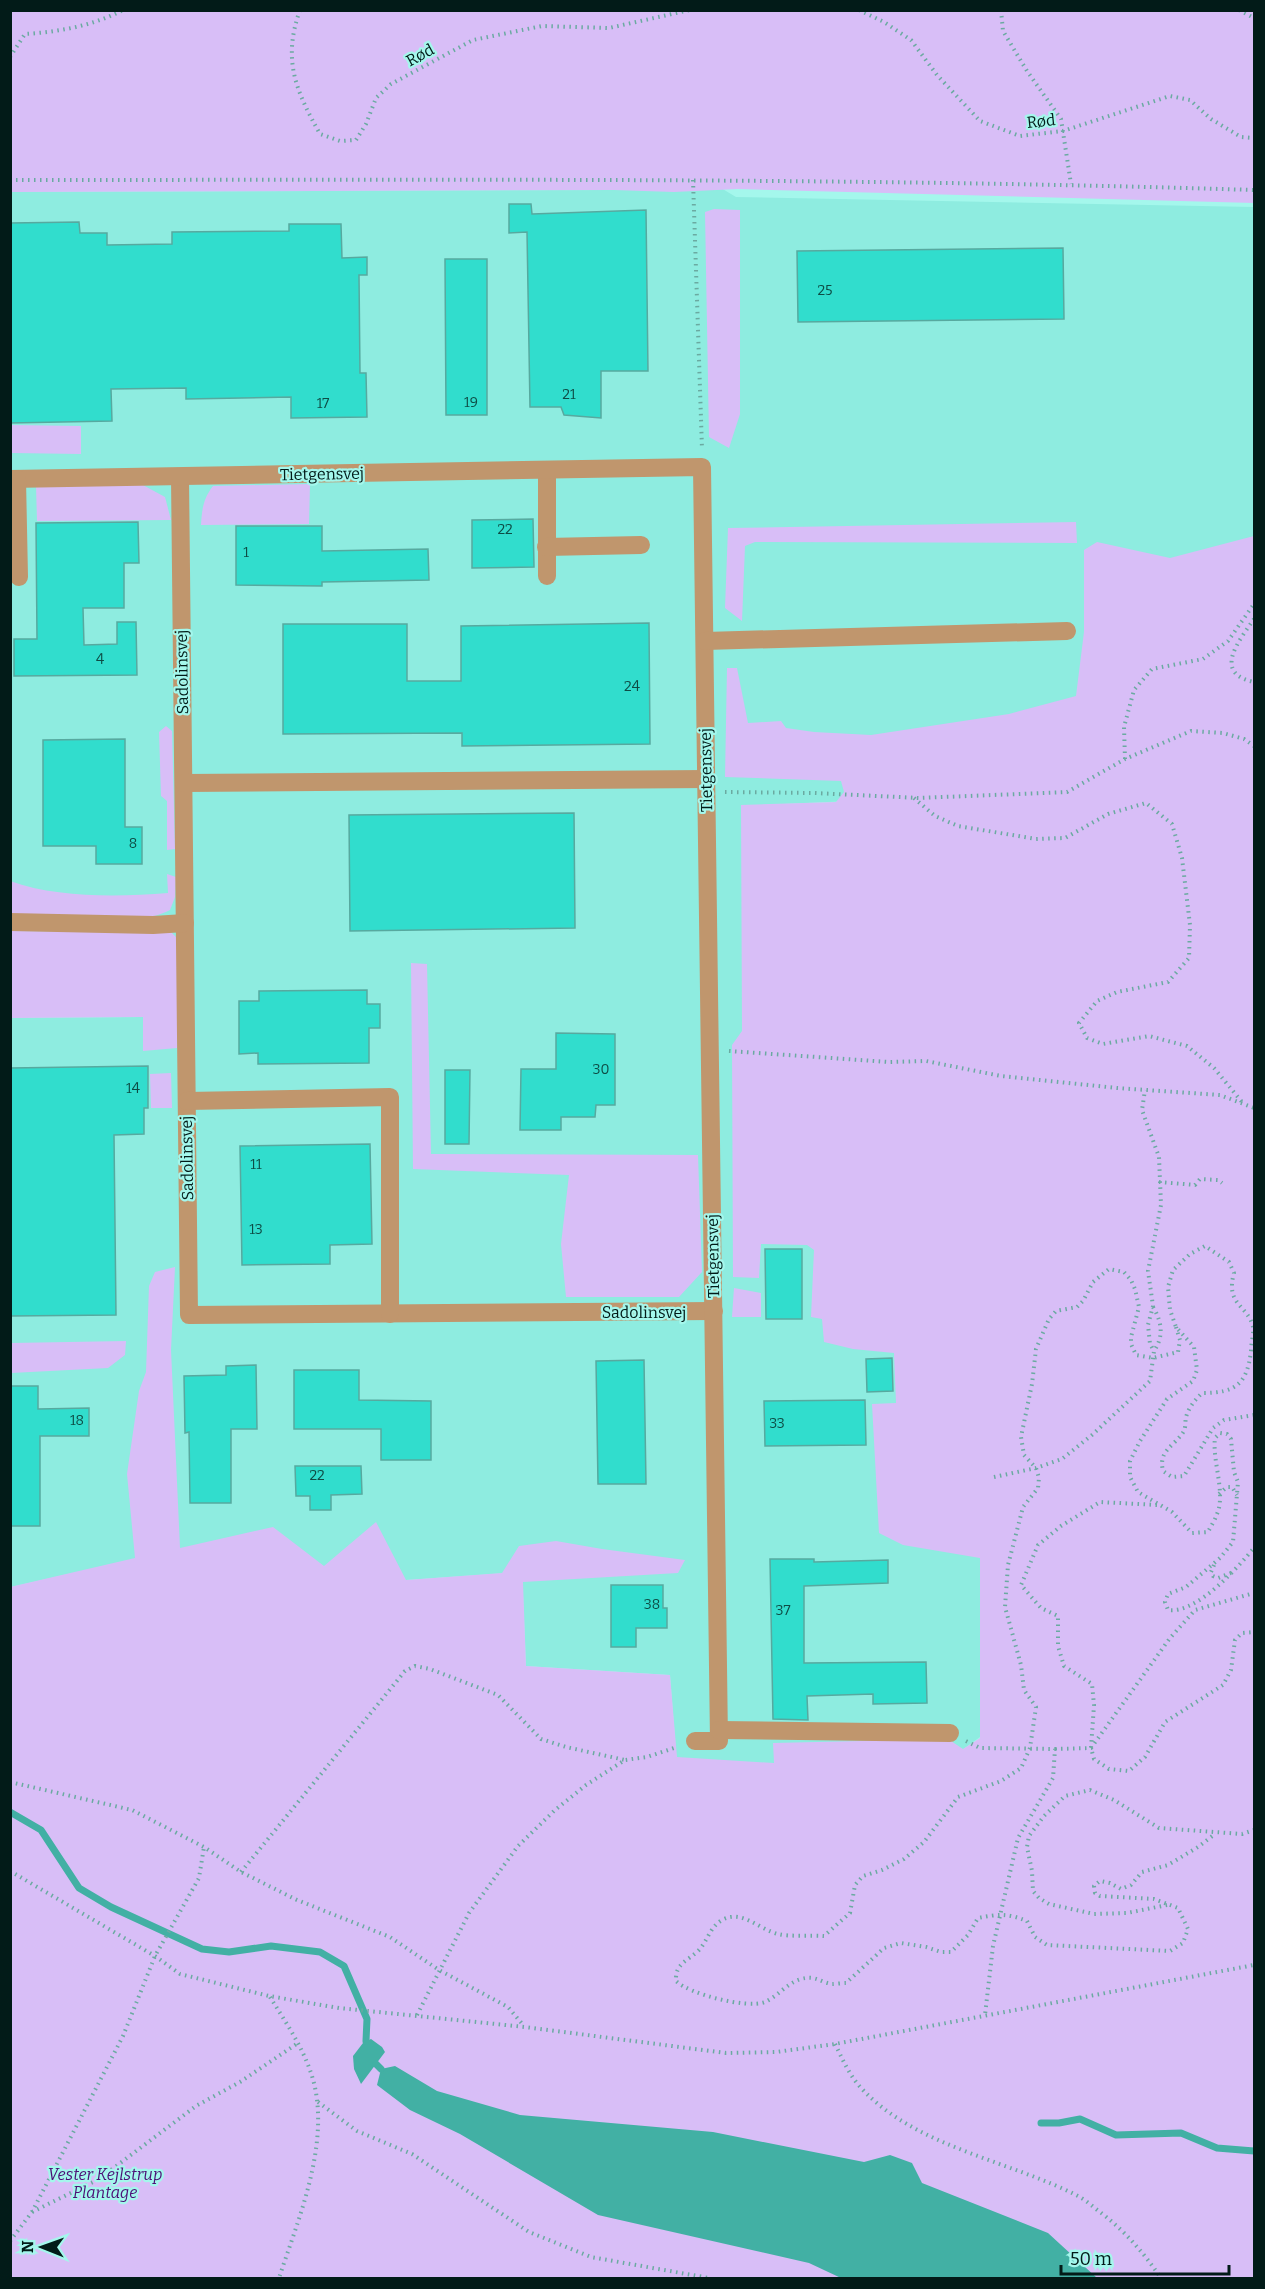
<svg xmlns="http://www.w3.org/2000/svg" width="1265" height="2289" viewBox="0 0 1265 2289" font-family="Bitter,serif">
<style>
.built{fill:#8eece0}
.green{fill:#d8bef7}
.water{fill:#42b0a4}
.lines{fill:none;stroke-linecap:round;stroke-linejoin:round}
.stream{stroke:#42b0a4;stroke-width:7}
.building{fill:#31ddcd;stroke:#57a99f;stroke-width:1.5}
.path{stroke:#6baaa1;stroke-width:4;stroke-dasharray:1.5 4.5;stroke-linecap:butt}
.minor{stroke:#c0966d;stroke-width:18}
.labels{text-anchor:middle;dominant-baseline:central;stroke-width:4.5;stroke-linejoin:round;paint-order:stroke}
.number-label{font-size:14px;fill:#0e4c45}
.street-label{font-size:16px;fill:#021b18;stroke:#a4f7ec}
.park-label{font-size:16px;font-style:italic;fill:#4c1076;stroke:#a4f7ec}
</style>
<rect width="100%" height="100%" fill="#a4f7ec"/>
<!-- built -->
<polygon class="built" points="696,173 736,197 1254,207 1254,548 1003,794 741,806 980,1100 980,1737 890,1802 679,1791 670,1675 526,1666 522,1572 406,1580 324,1567 273,1528 11,1587 10,1018 143,1017 11,938 11,192 614,190"/>
<!-- green -->
<g class="green">
<polygon points="10,11 1254,11 1254,203 738,189 674,192 614,190 11,192"/>
<polygon points="714,209 740,210 740,414 729,448 709,437 705,212"/>
<polygon points="11,425 81,426 81,454 11,453"/>
<polygon points="141,484 165,497 171,520 37,521 36,485"/>
<path d="M310,484L309,524L201,525C202,509 203,499 213,486Z"/>
<polygon points="1076,522 1077,543 755,542 745,546 742,621 725,608 728,528"/>
<polygon points="1254,536 1254,2278 11,2278 10,1587 135,1558 127,1474 139,1391 146,1372 149,1286 155,1272 175,1267 171,1350 180,1548 273,1527 324,1566 376,1522 406,1580 502,1573 519,1546 556,1541 602,1549 685,1560 678,1573 523,1582 526,1666 670,1675 677,1757 774,1763 773,1743 948,1739 963,1749 980,1738 980,1558 903,1545 879,1533 872,1404 896,1403 894,1353 853,1349 824,1342 822,1319 811,1317 814,1250 807,1245 761,1244 759,1278 733,1277 732,1045 742,1031 741,805 836,802 844,792 841,781 725,777 727,668 737,668 748,723 781,721 786,728 814,732 871,735 1009,714 1076,696 1084,632 1084,550 1097,542 1170,558"/>
<polygon points="166,726 172,731 175,849 167,850 167,801 161,796 159,732"/>
<path d="M167,874L176,877L175,897L170,910C133,929 53,920 11,919L10,881C57,898 118,897 168,893Z"/>
<polygon points="11,931 171,932 177,938 177,1048 143,1051 143,1017 11,1018"/>
<polygon points="411,963 427,964 431,1154 698,1155 702,1272 679,1297 566,1297 561,1244 569,1175 413,1169"/>
<polygon points="171,1073 172,1108 151,1108 150,1074"/>
<polygon points="734,1288 761,1293 761,1317 732,1317"/>
<polygon points="126,1341 125,1355 108,1368 11,1373 11,1343"/>
</g>
<!-- water -->
<g class="water">
<polygon points="371,2039 382,2047 385,2052 361,2084 354,2069 353,2056 363,2043"/>
<polygon points="395,2066 437,2091 520,2115 713,2132 864,2162 890,2155 912,2163 922,2183 1048,2233 1097,2278 841,2278 809,2263 598,2215 460,2134 410,2110 377,2085 381,2069"/>
</g>
<g class="lines">
<!-- stream -->
<g class="stream">
<polyline points="10,1812 41,1830 79,1888 111,1907 202,1949 229,1952 271,1946 320,1952 344,1966 367,2019 366,2041"/>
<polyline points="376,2064 381,2069"/>
<polyline points="1041,2123 1059,2123 1080,2119 1116,2135 1181,2133 1217,2148 1254,2151"/>
</g>
</g>
<!-- building -->
<g class="building">
<polygon points="509,204 531,204 532,214 646,210 648,371 601,371 601,418 564,415 561,407 530,407 527,232 509,233"/>
<polygon points="79,222 80,233 107,233 107,245 172,244 172,232 289,231 289,224 341,224 342,258 367,257 367,275 359,275 360,373 366,373 367,417 291,418 291,397 186,399 186,388 111,389 112,421 10,423 10,223"/>
<polygon points="1063,248 1064,319 798,322 797,251"/>
<polygon points="445,259 487,259 487,415 446,415"/>
<polygon points="533,519 534,567 472,568 472,520"/>
<polygon points="138,522 139,563 124,563 124,608 83,608 84,645 117,644 117,622 136,622 137,675 14,676 14,639 37,639 36,523"/>
<polygon points="236,526 322,526 322,551 428,549 429,580 322,582 322,586 236,585"/>
<polygon points="649,623 650,744 462,746 462,733 283,734 283,624 407,624 407,681 461,681 461,626"/>
<polygon points="125,739 125,827 142,827 142,864 96,864 96,846 43,846 43,740"/>
<polygon points="574,813 575,928 350,931 349,815"/>
<polygon points="367,990 367,1004 380,1004 380,1028 369,1028 369,1063 258,1064 258,1053 239,1054 239,1001 259,1001 259,991"/>
<polygon points="556,1033 615,1034 615,1105 596,1105 595,1117 561,1117 561,1130 520,1130 521,1069 556,1069"/>
<polygon points="148,1066 148,1108 144,1108 144,1134 114,1135 116,1315 10,1316 10,1068"/>
<polygon points="445,1070 470,1070 469,1144 445,1144"/>
<polygon points="370,1144 372,1244 330,1245 330,1264 242,1265 240,1146"/>
<polygon points="765,1249 802,1249 802,1319 766,1319"/>
<polygon points="892,1358 893,1391 867,1392 866,1359"/>
<polygon points="644,1360 646,1484 598,1484 596,1361"/>
<polygon points="256,1365 257,1429 231,1429 231,1503 190,1503 189,1432 185,1433 184,1376 226,1375 226,1366"/>
<polygon points="294,1370 359,1370 359,1400 431,1401 431,1460 381,1460 381,1429 294,1429"/>
<polygon points="10,1386 38,1386 38,1409 89,1408 89,1436 40,1436 40,1526 10,1526"/>
<polygon points="865,1400 866,1445 765,1446 764,1401"/>
<polygon points="295,1466 361,1466 362,1494 331,1495 331,1510 310,1510 310,1496 296,1496"/>
<polygon points="770,1559 814,1559 814,1562 888,1560 888,1583 804,1586 804,1663 926,1662 927,1703 873,1704 873,1694 807,1696 808,1720 773,1719"/>
<polygon points="611,1585 663,1585 663,1608 667,1608 667,1628 636,1628 636,1647 611,1647"/>
</g>
<g class="lines">
<!-- path -->
<g class="path">
<path d="M300,10C282,60 296,91 320,134L340,141L356,140L366,124L376,98L391,84L473,40L542,26L609,28L690,10"/>
<polyline points="859,10 884,22 911,40 937,75 980,121 1020,136 1063,131 1170,96 1190,100 1211,119 1241,137 1254,138"/>
<polyline points="1001,10 1003,31 1027,71 1061,119 1071,184"/>
<polyline points="1239,10 1254,18"/>
<path d="M10,57L25,34C58,32 92,26 123,10"/>
<path d="M10,180C425,180 840,177 1254,190"/>
<polyline points="693,180 702,449"/>
<path d="M1254,619C1239,641 1212,673 1254,682"/>
<polyline points="1125,759 1124,727 1134,690 1152,669 1203,659 1228,641 1254,604"/>
<polyline points="725,792 814,793 919,798 1067,792 1125,759 1191,731 1223,733 1244,739 1254,746"/>
<polyline points="914,798 935,816 958,826 1036,839 1065,838 1108,814 1146,803 1172,824 1182,858 1190,925 1189,958 1168,982 1117,992 1097,1001 1079,1023 1087,1038 1103,1044 1149,1036 1187,1046 1214,1068 1242,1102"/>
<polyline points="729,1051 889,1062 926,1061 1001,1076 1117,1088 1220,1095 1254,1108"/>
<polyline points="1159,1182 1195,1185 1200,1179 1218,1180 1222,1183"/>
<path d="M1153,1307C1162,1322 1164,1336 1154,1351"/>
<path d="M1176,1327L1180,1340L1178,1352L1153,1358L1136,1355L1131,1344V1337L1139,1307L1135,1289L1131,1280L1124,1272L1109,1269L1093,1282L1083,1301L1077,1307L1056,1311L1049,1319L1036,1349L1032,1384L1021,1437L1024,1455L1036,1468L1039,1478L1038,1488L1023,1507L1008,1565L1005,1607L1021,1665L1024,1690L1036,1707L1030,1748L1021,1768L1001,1781L958,1797L924,1842L904,1859L882,1870L863,1876L855,1885L850,1913L824,1936C810,1935 791,1937 778,1934C758,1929 742,1909 722,1920C710,1927 708,1940 699,1950C688,1961 675,1963 676,1981C689,1994 747,2009 765,2002C778,1996 787,1983 801,1979C816,1975 819,1982 832,1984C836,1984 842,1983 846,1983L884,1948L901,1943L926,1947L941,1952H951L968,1935L978,1918C999,1914 1007,1913 1027,1921L1035,1937L1047,1945L1170,1951L1183,1943L1188,1929L1178,1908L1154,1899L1100,1896L1095,1893L1094,1886L1100,1881L1110,1883L1121,1889L1131,1885L1142,1872L1168,1865L1198,1847L1215,1834"/>
<path d="M1254,1415L1224,1420L1213,1428L1184,1476L1172,1477L1163,1471C1158,1450 1174,1447 1184,1431C1186,1426 1185,1421 1186,1417C1189,1407 1195,1400 1202,1393C1236,1393 1247,1384 1251,1351C1251,1343 1254,1334 1253,1327C1248,1305 1225,1305 1234,1273L1229,1262L1205,1246L1190,1254L1173,1270L1168,1287L1170,1310L1176,1327L1194,1347L1197,1370L1193,1381L1167,1399L1140,1441L1130,1461V1477L1138,1492L1172,1512L1192,1533L1208,1532C1211,1526 1215,1520 1217,1514C1226,1493 1212,1461 1215,1438L1220,1433L1227,1434L1231,1439L1234,1472L1238,1482L1233,1542L1220,1558L1186,1587L1168,1594L1165,1602L1168,1610C1197,1614 1237,1568 1254,1548"/>
<polyline points="994,1477 1036,1468 1062,1459 1092,1435 1150,1381 1154,1351 1150,1344 1148,1325 1153,1306 1148,1271 1161,1205 1159,1157 1142,1110 1145,1090"/>
<polyline points="1219,1494 1227,1487 1232,1487 1237,1495"/>
<polyline points="1157,1505 1100,1502 1061,1526 1038,1545 1021,1585 1041,1608 1058,1616 1058,1646 1064,1666 1092,1684 1094,1705 1091,1748 1094,1759 1109,1769 1129,1771 1145,1757 1165,1722 1223,1685 1231,1670 1235,1640 1242,1633 1254,1632"/>
<polyline points="1214,1565 1211,1572 1213,1576 1218,1578 1231,1573"/>
<polyline points="966,1741 980,1748 1055,1749 1053,1778 1018,1838 993,1946 985,2015"/>
<polyline points="1055,1749 1091,1748 1170,1638 1195,1610 1254,1593"/>
<polyline points="10,1782 132,1810 204,1847 241,1872 297,1900 390,1937 439,1970 508,2007 524,2026"/>
<polyline points="10,1871 155,1956 180,1974 269,1996 339,2008 525,2027 726,2053 776,2052 835,2044 1254,1965"/>
<polyline points="241,1872 405,1671 415,1666 430,1669 498,1695 541,1739 566,1747 625,1760"/>
<polyline points="1167,1905 1127,1913 1094,1914 1049,1904 1039,1898 1033,1891 1032,1871 1027,1847 1029,1836 1044,1816 1065,1796 1090,1790 1114,1800 1159,1828 1242,1834 1254,1830"/>
<path d="M270,1997C285,2021 302,2046 311,2073C333,2138 299,2217 279,2278"/>
<polyline points="417,2015 469,1913 518,1846 555,1810 586,1785 625,1760 647,1757 677,1747"/>
<path d="M835,2044C843,2060 850,2077 863,2090C917,2147 1010,2161 1078,2196C1086,2200 1093,2207 1100,2212C1125,2231 1143,2252 1161,2278"/>
<polyline points="318,2102 357,2131 412,2154 529,2232 591,2257 709,2278"/>
<polyline points="32,2212 99,2179 196,2106 240,2082 298,2043"/>
<polyline points="10,2241 32,2212 123,2036 155,1956 199,1878 204,1847"/>
</g>
<!-- minor -->
<g class="minor">
<polyline points="547,470 547,576"/>
<polyline points="180,477 189,1315 714,1311"/>
<polyline points="10,479 702,467 719,1741 695,1741"/>
<polyline points="17,479 19,577"/>
<polyline points="546,547 641,545"/>
<polyline points="705,641 1067,631"/>
<polyline points="184,783 707,779"/>
<polyline points="10,922 153,925 185,923"/>
<polyline points="187,1101 390,1097 390,1314"/>
<polyline points="719,1730 950,1733"/>
</g>
</g>
<g class="labels">
<!-- number labels -->
<g class="number-label">
<text x="825" y="290">25</text>
<text x="569" y="394">21</text>
<text x="471" y="402">19</text>
<text x="323" y="403">17</text>
<text x="505" y="529">22</text>
<text x="246" y="552">1</text>
<text x="100" y="659">4</text>
<text x="632" y="686">24</text>
<text x="133" y="843">8</text>
<text x="601" y="1069">30</text>
<text x="133" y="1088">14</text>
<text x="256" y="1164">11</text>
<text x="256" y="1229">13</text>
<text x="77" y="1420">18</text>
<text x="777" y="1423">33</text>
<text x="317" y="1475">22</text>
<text x="652" y="1604">38</text>
<text x="783" y="1610">37</text>
</g>
<!-- street labels -->
<g class="street-label">
<text transform="translate(420 55) rotate(-28)">Rød</text>
<text transform="translate(1041 121) rotate(-6)">Rød</text>
<text transform="translate(322 474) rotate(-1)">Tietgensvej</text>
<text transform="translate(182 672) rotate(-91)">Sadolinsvej</text>
<text transform="translate(706 770) rotate(-91)">Tietgensvej</text>
<text transform="translate(187 1158) rotate(-91)">Sadolinsvej</text>
<text transform="translate(713 1256) rotate(-91)">Tietgensvej</text>
<text x="644" y="1312">Sadolinsvej</text>
</g>
<!-- park labels -->
<g class="park-label">
<text x="105" y="2174">Vester Kejlstrup<tspan x="105" dy="18">Plantage</tspan></text>
</g>
</g>
<!-- border -->
<rect width="1265" height="2289" fill="none" stroke="#021b18" stroke-width="24"/>
<!-- north arrow -->
<g transform="translate(42 2247) rotate(271)" stroke="#a4f7ec" stroke-width="4.5" paint-order="stroke">
<path d="M0-4.5L10 22L0 15L-10 22Z" fill="#021b18"/>
<text y="-9" font-size="16" font-weight="bold" text-anchor="middle" fill="#021b18">N</text>
</g>
<!-- scale -->
<path d="M1061 2265v9h168v-9" fill="none" stroke="#021b18" stroke-width="3"/>
<text x="1070" y="2265" font-size="18" fill="#021b18" stroke="#a4f7ec" stroke-width="4.5" paint-order="stroke">50 m</text>
</svg>
